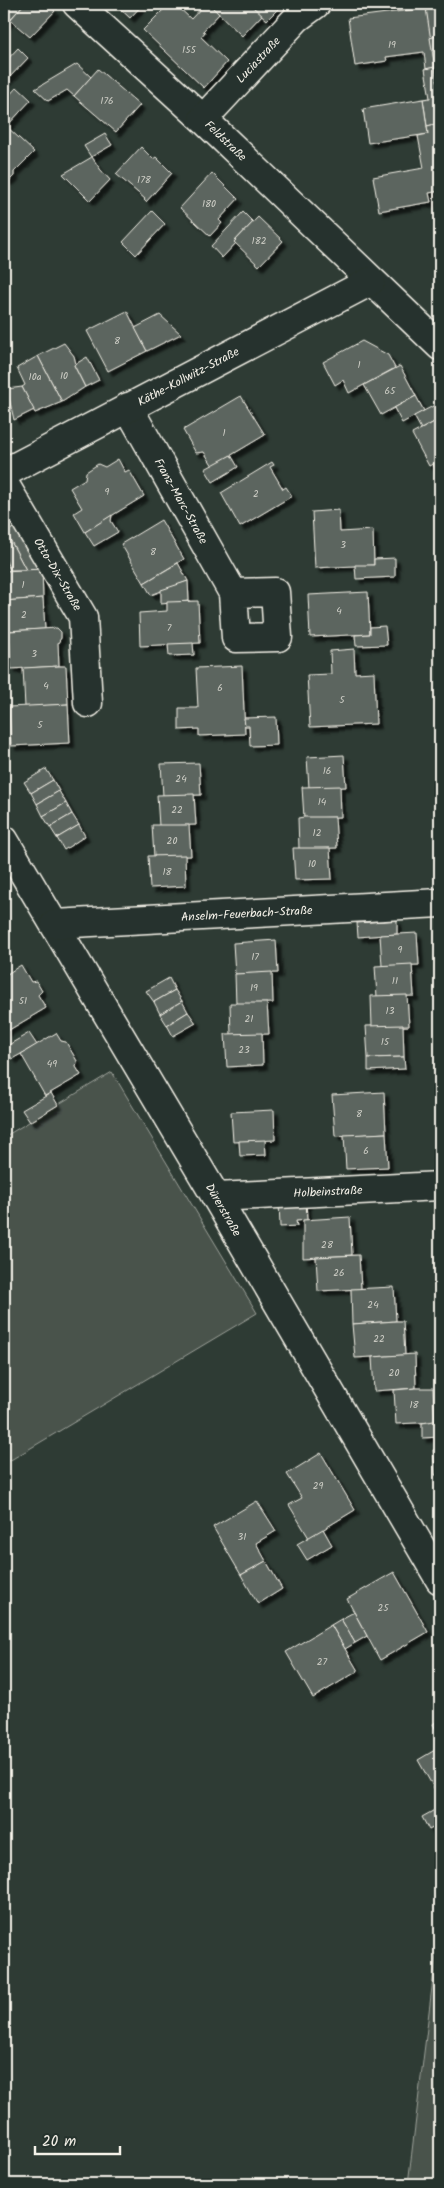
<svg xmlns="http://www.w3.org/2000/svg" width="444" height="2188" viewBox="0 0 444 2188" font-family="Kalam,sans-serif">
<style>
.green{fill:#48524c;stroke:#9ea29a}
.building{fill:#5c655e;stroke:#f4f1e8;filter:url(#shadow)}
.lines{fill:none;stroke-linecap:round;stroke-linejoin:round}
.minor-casing{stroke:#f4f1e8;stroke-width:31}
.minor{stroke:#26332d;stroke-width:28}
.labels{text-anchor:middle;dominant-baseline:central;stroke-width:4.5;stroke-linejoin:round;paint-order:stroke}
.number-label{font-size:10px;fill:#cecec6}
.street-label{font-size:12px;fill:#f4f1e8;stroke:#26332d}
</style>
<defs>
<filter id="shadow"><feDropShadow dx="4.5" dy="4.5" stdDeviation="1" flood-color="#0009"/></filter>
</defs>
<rect width="100%" height="100%" fill="#2e3b34"/>
<filter id="ink" filterUnits="userSpaceOnUse"><feTurbulence type="fractalNoise" baseFrequency=".02" numOctaves="2"/><feDisplacementMap in="SourceGraphic" scale="10" xChannelSelector="R" yChannelSelector="G"/><feConvolveMatrix kernelMatrix="1 2 1 2 8 2 1 2 1" color-interpolation-filters="sRGB"/></filter>
<g filter="url(#ink)">
<!-- green -->
<g class="green">
<polygon points="112,1072 257,1313 4,1464 4,1137"/>
<polygon points="438,1938 440,1940 440,2184 408,2184"/>
</g>
<!-- building -->
<g class="building">
<polygon points="4,4 24,4 4,26"/>
<polygon points="24,4 47,4 55,11 30,37 10,20"/>
<polygon points="115,4 143,4 130,18"/>
<polygon points="169,4 175,4 191,19 205,4 212,4 212,7 219,14 203,31 205,32 201,37 227,62 204,88 143,30"/>
<polygon points="214,4 250,4 262,15 242,36 212,7"/>
<polygon points="250,4 283,4 267,20"/>
<polygon points="425,4 440,4 440,35 430,38"/>
<polygon points="426,8 435,67 426,69 424,52 386,57 387,61 355,66 348,18"/>
<polygon points="440,35 440,97 430,38"/>
<polygon points="18,48 28,58 7,80 4,77 4,63"/>
<polygon points="77,64 91,77 74,96 67,90 48,101 35,89"/>
<polygon points="435,67 440,100 440,123 427,126 423,99 430,98 425,69"/>
<polygon points="98,69 140,105 116,132 74,96"/>
<polygon points="17,87 31,100 7,126 4,126 4,101"/>
<polygon points="423,99 428,134 368,143 363,109"/>
<polygon points="440,123 440,191 429,193 431,202 379,211 373,177 424,168 418,136 428,134 427,126"/>
<polygon points="5,125 34,152 14,172 14,176 10,180 4,181 4,126"/>
<polygon points="105,134 112,145 91,157 84,146"/>
<polygon points="141,147 153,159 156,157 172,173 146,202 144,200 145,199 116,174"/>
<polygon points="92,157 100,169 110,180 90,201 63,174"/>
<polygon points="212,173 238,199 219,220 222,223 210,236 180,208"/>
<polygon points="152,211 165,224 136,255 123,242"/>
<polygon points="243,212 253,222 234,242 236,243 222,258 211,246"/>
<polygon points="258,217 283,241 259,266 234,242"/>
<polygon points="127,311 147,351 108,371 87,331"/>
<polygon points="160,315 181,334 147,351 135,328"/>
<polygon points="362,341 388,355 395,368 349,393 343,380 335,385 323,362"/>
<polygon points="64,343 74,356 76,364 74,365 85,387 62,402 38,356"/>
<polygon points="38,356 62,402 35,413 22,387 25,385 17,368"/>
<polygon points="87,357 99,380 85,387 74,365"/>
<polygon points="400,366 416,396 381,415 364,385"/>
<polygon points="22,387 34,410 14,420 7,389"/>
<polygon points="241,396 265,435 213,466 204,452 196,453 183,430"/>
<polygon points="416,396 424,411 402,423 394,408"/>
<polygon points="437,404 440,409 440,419 421,429 414,416"/>
<polygon points="440,419 440,460 429,466 412,434"/>
<polygon points="231,455 238,467 213,482 205,469"/>
<polygon points="118,459 125,472 129,470 144,496 85,532 74,513 82,508 70,488 85,479 86,472 98,464 105,467"/>
<polygon points="440,460 440,478 433,464"/>
<polygon points="272,462 274,465 270,467 283,489 286,487 292,496 240,527 221,493"/>
<polygon points="339,510 340,532 373,530 374,565 315,568 312,512"/>
<polygon points="112,515 111,521 118,532 94,546 85,532"/>
<polygon points="161,520 184,559 144,583 121,544"/>
<polygon points="19,525 42,569 26,570 6,532"/>
<polygon points="6,532 26,570 10,570 4,557 4,533"/>
<polygon points="395,558 395,577 356,579 355,565 374,565 374,559"/>
<polygon points="178,563 188,581 151,595 144,583"/>
<polygon points="42,569 43,598 4,601 4,571"/>
<polygon points="188,581 189,601 161,604 161,590"/>
<polygon points="368,592 370,634 310,637 308,595"/>
<polygon points="43,598 45,629 4,631 4,601"/>
<polygon points="198,601 200,643 140,646 139,613 167,611 167,602"/>
<polygon points="385,626 387,645 356,646 355,635 370,634 370,627"/>
<polygon points="57,628 61,632 61,638 58,643 59,666 11,669 9,631"/>
<polygon points="193,643 194,655 169,656 168,644"/>
<polygon points="354,649 355,673 374,672 376,724 310,727 307,675 331,674 330,651"/>
<polygon points="59,666 66,666 68,704 25,707 23,668"/>
<polygon points="242,666 245,734 199,736 199,729 179,730 179,708 198,708 196,668"/>
<polygon points="68,704 70,743 11,746 9,707"/>
<polygon points="276,717 277,745 250,746 249,726 245,726 244,718"/>
<polygon points="344,755 346,787 309,788 307,757"/>
<polygon points="199,763 201,795 163,796 161,764"/>
<polygon points="46,769 53,780 31,793 24,782"/>
<polygon points="53,780 59,791 37,804 31,793"/>
<polygon points="340,786 341,817 304,818 302,787"/>
<polygon points="59,791 66,803 43,816 37,804"/>
<polygon points="157,795 194,794 196,825 159,826"/>
<polygon points="66,803 72,814 50,827 43,816"/>
<polygon points="72,814 79,825 57,838 50,827"/>
<polygon points="304,817 335,817 337,848 299,849 298,818"/>
<polygon points="79,825 85,836 64,850 57,838"/>
<polygon points="152,825 189,825 191,856 154,857"/>
<polygon points="293,848 330,848 332,879 295,880"/>
<polygon points="185,855 186,886 150,888 148,856"/>
<polygon points="397,920 397,934 358,937 357,923"/>
<polygon points="417,933 419,965 382,966 380,935"/>
<polygon points="276,940 278,973 235,974 233,943"/>
<polygon points="412,964 414,996 377,997 375,966"/>
<polygon points="21,965 31,982 36,981 42,991 38,995 46,1008 4,1033 4,976"/>
<polygon points="272,972 273,1003 236,1004 235,974"/>
<polygon points="169,978 175,990 154,1002 146,991"/>
<polygon points="175,990 182,1001 160,1014 154,1002"/>
<polygon points="407,995 409,1026 372,1027 371,996"/>
<polygon points="182,1001 188,1012 167,1025 160,1014"/>
<polygon points="230,1003 267,1003 269,1034 231,1035"/>
<polygon points="188,1012 196,1023 173,1036 167,1025"/>
<polygon points="403,1025 404,1057 368,1058 366,1026"/>
<polygon points="29,1033 37,1045 12,1059 5,1047"/>
<polygon points="56,1033 61,1041 66,1042 77,1061 76,1067 81,1075 45,1096 21,1054"/>
<polygon points="262,1033 263,1065 227,1067 225,1034"/>
<polygon points="404,1057 405,1069 368,1071 368,1058"/>
<polygon points="384,1092 386,1133 335,1136 332,1095"/>
<polygon points="51,1093 58,1105 30,1122 22,1110"/>
<polygon points="274,1110 275,1140 233,1142 231,1112"/>
<polygon points="386,1133 388,1167 346,1169 344,1135"/>
<polygon points="265,1140 266,1155 240,1156 239,1141"/>
<polygon points="306,1200 307,1220 296,1221 297,1226 280,1227 279,1201"/>
<polygon points="350,1217 352,1255 303,1258 303,1220"/>
<polygon points="359,1255 361,1289 318,1291 316,1257"/>
<polygon points="394,1287 396,1321 352,1324 351,1289"/>
<polygon points="396,1321 403,1321 405,1355 355,1358 352,1324"/>
<polygon points="415,1354 416,1388 374,1391 372,1357"/>
<polygon points="416,1388 433,1388 435,1422 396,1424 394,1390"/>
<polygon points="434,1421 440,1421 440,1437 422,1438 422,1423"/>
<polygon points="440,1449 440,1462 434,1463 433,1450"/>
<polygon points="321,1453 355,1510 309,1538 289,1505 302,1498 287,1474"/>
<polygon points="440,1462 440,1475 435,1475 434,1463"/>
<polygon points="257,1501 276,1531 256,1543 266,1561 241,1575 213,1527"/>
<polygon points="323,1529 332,1545 307,1560 297,1544"/>
<polygon points="266,1561 282,1589 258,1604 241,1575"/>
<polygon points="394,1572 428,1632 380,1660 347,1599"/>
<polygon points="354,1612 367,1636 355,1643 341,1619"/>
<polygon points="341,1619 355,1643 345,1649 331,1625"/>
<polygon points="331,1625 358,1671 313,1698 286,1652"/>
<polygon points="440,1719 440,1737 433,1724"/>
<polygon points="440,1747 440,1787 435,1790 418,1760"/>
<polygon points="440,1807 440,1824 429,1830 422,1817"/>
</g>
<g class="lines">
<defs>
<g id="minor">
<path id="s1" d="M77,4L203,119L440,346"/>
<path id="s2" d="M203,119L297,18L316,4"/>
<path id="s3" d="M128,407L233,593L236,638L278,637L275,592L233,593"/>
<path id="s4" d="M4,473L371,281"/>
<path id="s5" d="M4,483L83,617L88,703"/>
<path id="s6" d="M4,840L216,1197L440,1580"/>
<path id="s7" d="M55,924L440,903"/>
<path id="s8" d="M216,1197L440,1186"/>
</g>
</defs>
<!-- minor casing -->
<use href="#minor" class="minor-casing"/>
<!-- minor -->
<use href="#minor" class="minor"/>
</g>
</g>
<g class="labels">
<!-- number labels -->
<g class="number-label">
<text x="392" y="45">19</text>
<text x="189" y="50">155</text>
<text x="107" y="101">176</text>
<text x="144" y="180">178</text>
<text x="209" y="204">180</text>
<text x="259" y="241">182</text>
<text x="117" y="341">8</text>
<text x="359" y="365">1</text>
<text x="64" y="376">10</text>
<text x="35" y="377">10a</text>
<text x="390" y="391">65</text>
<text x="224" y="433">1</text>
<text x="107" y="492">9</text>
<text x="256" y="494">2</text>
<text x="343" y="545">3</text>
<text x="153" y="552">8</text>
<text x="23" y="585">1</text>
<text x="339" y="611">4</text>
<text x="24" y="615">2</text>
<text x="169" y="628">7</text>
<text x="34" y="654">3</text>
<text x="46" y="686">4</text>
<text x="220" y="688">6</text>
<text x="342" y="700">5</text>
<text x="40" y="725">5</text>
<text x="327" y="771">16</text>
<text x="181" y="779">24</text>
<text x="322" y="802">14</text>
<text x="177" y="810">22</text>
<text x="317" y="833">12</text>
<text x="172" y="841">20</text>
<text x="312" y="864">10</text>
<text x="167" y="872">18</text>
<text x="400" y="950">9</text>
<text x="255" y="957">17</text>
<text x="395" y="981">11</text>
<text x="254" y="988">19</text>
<text x="23" y="1001">51</text>
<text x="390" y="1011">13</text>
<text x="249" y="1019">21</text>
<text x="385" y="1042">15</text>
<text x="244" y="1050">23</text>
<text x="52" y="1064">49</text>
<text x="359" y="1114">8</text>
<text x="366" y="1151">6</text>
<text x="327" y="1245">28</text>
<text x="339" y="1273">26</text>
<text x="373" y="1305">24</text>
<text x="379" y="1339">22</text>
<text x="394" y="1373">20</text>
<text x="414" y="1405">18</text>
<text x="318" y="1486">29</text>
<text x="242" y="1537">31</text>
<text x="383" y="1608">25</text>
<text x="322" y="1662">27</text>
</g>
<!-- street labels -->
<g class="street-label">
<text stroke="none"><textPath href="#s2" startOffset="81">Luciastraße</textPath></text>
<text stroke="none"><textPath href="#s1" startOffset="202">Feldstraße</textPath></text>
<text stroke="none"><textPath href="#s4" startOffset="208">Käthe-Kollwitz-Straße</textPath></text>
<text stroke="none"><textPath href="#s3" startOffset="108">Franz-Marc-Straße</textPath></text>
<text stroke="none"><textPath href="#s5" startOffset="106">Otto-Dix-Straße</textPath></text>
<text stroke="none"><textPath href="#s7" startOffset="192">Anselm-Feuerbach-Straße</textPath></text>
<text stroke="none"><textPath href="#s8" startOffset="112">Holbeinstraße</textPath></text>
<text stroke="none"><textPath href="#s6" startOffset="430">Dürerstraße</textPath></text>
</g>
</g>
<!-- margin -->
<rect width="444" height="2188" fill="none" stroke="#26332d" stroke-width="20"/>
<rect x="10" y="10" width="424" height="2168" fill="none" stroke="#f4f1e8" stroke-width="2" filter="url(#ink)"/>
<!-- scale -->
<path d="M35 2146v8h85v-8" fill="none" stroke="#f4f1e8" stroke-width="2.5"/>
<text x="42" y="2146" font-size="15" fill="#f4f1e8" stroke="#26332d" stroke-width="4" paint-order="stroke">20 m</text>
</svg>
